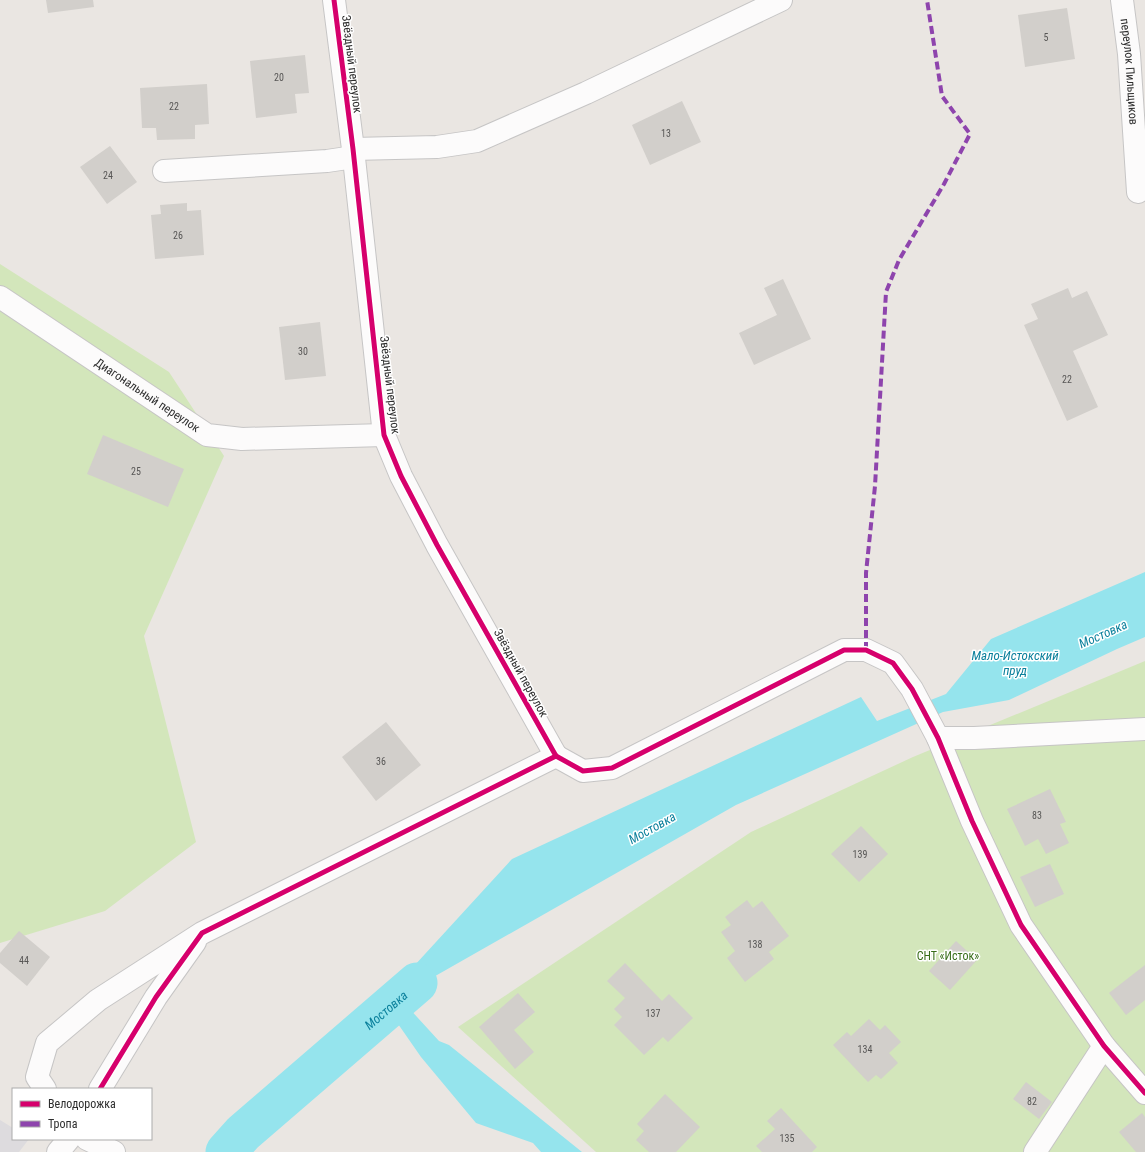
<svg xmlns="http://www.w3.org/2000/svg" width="1145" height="1152" viewBox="0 0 1145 1152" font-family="'Roboto Condensed',sans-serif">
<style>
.industrial{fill:#dddbde}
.green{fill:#d3e6bb}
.water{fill:#95e4ed}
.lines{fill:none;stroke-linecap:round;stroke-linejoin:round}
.river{stroke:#95e4ed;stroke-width:41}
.building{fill:#d2cfcb}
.minor-casing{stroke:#c6c5c5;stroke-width:24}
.minor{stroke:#fcfbfb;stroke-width:22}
.quiet{stroke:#8e44ad;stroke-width:4;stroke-dasharray:8 4;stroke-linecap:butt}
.cycleway-casing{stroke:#fff;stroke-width:8}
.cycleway{stroke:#d6006c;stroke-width:5}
.labels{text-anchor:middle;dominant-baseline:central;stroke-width:3;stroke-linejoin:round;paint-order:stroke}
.number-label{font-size:10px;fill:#575655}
.street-label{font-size:12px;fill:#2d2d2d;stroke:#fff}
.park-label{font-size:12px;fill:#386d19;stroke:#fff}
.water-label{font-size:13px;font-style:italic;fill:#0b809c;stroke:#fff}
</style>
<rect width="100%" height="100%" fill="#eae6e2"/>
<!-- industrial -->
<polygon class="industrial" points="0,1120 13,1128 13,1139 29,1139 19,1152 0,1152"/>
<!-- green -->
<g class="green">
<polygon points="0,264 169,372 224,456 144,636 196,842 105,911 0,943"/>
<polygon points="1145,661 1145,1152 596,1152 458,1027 751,832 913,757"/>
</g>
<!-- water -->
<polygon class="water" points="1145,572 1145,637 1117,649 1009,700 943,712 736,805 430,979 407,1006 439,1041 449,1045 582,1152 541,1152 533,1143 476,1123 421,1057 396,1021 375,1021 382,989 414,966 512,859 861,697 877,721 946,694 991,639"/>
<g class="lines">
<!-- river -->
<path class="river" id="s1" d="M226,1152L243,1133L417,983"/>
</g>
<!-- building -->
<g class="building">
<polygon points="46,0 93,0 94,7 48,13"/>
<polygon points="1067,8 1075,59 1025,67 1018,15"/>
<polygon points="305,55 309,93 295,94 297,113 256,118 250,61"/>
<polygon points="207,84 209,124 195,125 195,139 157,140 156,128 142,128 140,88"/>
<polygon points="682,101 701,142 650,165 632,125"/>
<polygon points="110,146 137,182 107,204 80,167"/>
<polygon points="187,203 187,211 201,210 204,255 155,259 151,215 161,214 160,205"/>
<polygon points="783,279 811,339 754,365 739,333 777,315 764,288"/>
<polygon points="1068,288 1072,298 1087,291 1108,335 1073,351 1098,407 1067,421 1024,325 1038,319 1031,304"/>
<polygon points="320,322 326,376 285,380 279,327"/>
<polygon points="103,435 184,469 168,507 87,474"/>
<polygon points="386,722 421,765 376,801 342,757"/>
<polygon points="1050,789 1066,822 1060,824 1069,843 1046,854 1038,839 1025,846 1007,809"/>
<polygon points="861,826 888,854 859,882 831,854"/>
<polygon points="1050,864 1064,894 1035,907 1020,877"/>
<polygon points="747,900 753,908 762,901 789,936 769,952 774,959 745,982 727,958 735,951 721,932 731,925 725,917"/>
<polygon points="19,931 50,957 27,986 0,963 0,953"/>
<polygon points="956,941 977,960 950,990 929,971"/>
<polygon points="625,963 662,1001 669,994 693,1018 668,1042 663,1037 644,1055 614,1025 622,1017 614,1009 625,998 607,981"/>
<polygon points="1145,965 1145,1000 1126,1015 1109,993"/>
<polygon points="518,993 535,1012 514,1030 534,1052 515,1069 479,1027"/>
<polygon points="869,1019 880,1030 885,1025 901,1042 889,1053 898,1063 881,1079 876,1075 868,1082 833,1045 847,1032 851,1036"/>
<polygon points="1026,1082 1052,1102 1039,1119 1013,1099"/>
<polygon points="665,1094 700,1127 676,1152 649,1152 636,1140 644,1131 637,1124"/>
<polygon points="781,1108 817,1147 812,1152 762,1152 756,1146 775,1129 767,1121"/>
<polygon points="1142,1113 1145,1117 1145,1152 1136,1152 1119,1132"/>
</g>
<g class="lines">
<defs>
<g id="minor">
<polyline points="334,0 353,149 384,435 401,476 437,545 556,756"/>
<path id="s2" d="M1122,0L1129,54L1138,192"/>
<polyline points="353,149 437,147 477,141 586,93 781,0"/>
<polyline points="164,171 327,161 354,157"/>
<path id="s3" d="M0,297L207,435L242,439L384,435"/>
<polyline points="938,738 974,738 1145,729"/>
<polyline points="556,756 583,771 612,768 844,650 866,650 893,663 912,689 938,738 972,821 1021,925 1104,1046 1145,1093"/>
<polyline points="45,1089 37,1077 47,1043 98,1000 202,933 556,756"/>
<polyline points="100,1089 156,997 195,942"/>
<polyline points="87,1139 114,1152"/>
<polyline points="58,1152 69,1139"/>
<polyline points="1035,1152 1104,1046"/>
</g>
</defs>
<!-- minor casing -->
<use href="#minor" class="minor-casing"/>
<!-- minor -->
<use href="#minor" class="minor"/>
<!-- quiet -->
<polyline class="quiet" points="866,650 866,573 875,486 886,292 899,260 944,184 970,134 942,96 927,0"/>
<defs>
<g id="cycleway">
<polyline points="334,0 353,149 384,435 401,476 437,545 556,756"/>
<polyline points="556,756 583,771 612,768 844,650 866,650 893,663 912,689 938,738 972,821 1021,925 1104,1046 1145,1093"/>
<polyline points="100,1089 156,997 202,933 556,756"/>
</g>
</defs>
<!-- cycleway casing -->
<use href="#cycleway" class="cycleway-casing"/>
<!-- cycleway -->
<use href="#cycleway" class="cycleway"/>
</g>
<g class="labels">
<!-- number labels -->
<g class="number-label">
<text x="1046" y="37">5</text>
<text x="279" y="77">20</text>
<text x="174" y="106">22</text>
<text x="666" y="133">13</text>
<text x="108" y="175">24</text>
<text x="178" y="235">26</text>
<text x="303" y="351">30</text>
<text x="1067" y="379">22</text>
<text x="136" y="471">25</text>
<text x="381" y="761">36</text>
<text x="1037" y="815">83</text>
<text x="860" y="854">139</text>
<text x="755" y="944">138</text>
<text x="24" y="960">44</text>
<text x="653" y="1013">137</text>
<text x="865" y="1049">134</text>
<text x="1032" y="1101">82</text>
<text x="787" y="1138">135</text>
</g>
<!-- street labels -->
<g class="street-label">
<text transform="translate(352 64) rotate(83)">Звёздный переулок</text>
<text stroke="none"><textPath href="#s2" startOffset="72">переулок Пильщиков</textPath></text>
<text transform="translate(390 385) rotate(83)">Звёздный переулок</text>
<text stroke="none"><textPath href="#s3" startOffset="177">Диагональный переулок</textPath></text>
<text transform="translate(521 673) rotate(61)">Звёздный переулок</text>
</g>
<!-- park labels -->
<g class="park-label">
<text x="948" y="956">СНТ «Исток»</text>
</g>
<!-- water labels -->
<g class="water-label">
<text transform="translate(1103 634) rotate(-24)">Мостовка</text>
<text x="1015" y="655">Мало-Истокский<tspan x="1015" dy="15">пруд</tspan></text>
<text transform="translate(652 828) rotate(-29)">Мостовка</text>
<text stroke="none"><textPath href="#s1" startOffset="214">Мостовка</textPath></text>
</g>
</g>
<!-- legend -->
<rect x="12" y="1088" width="140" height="52" fill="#ffffff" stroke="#ababab"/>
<rect x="20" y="1101" width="20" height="6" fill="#d6006c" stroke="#ababab"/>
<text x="48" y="1108" font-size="12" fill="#2d2d2d">Велодорожка</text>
<rect x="20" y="1121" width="20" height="6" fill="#8e44ad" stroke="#ababab"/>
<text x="48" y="1128" font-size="12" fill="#2d2d2d">Тропа</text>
</svg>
